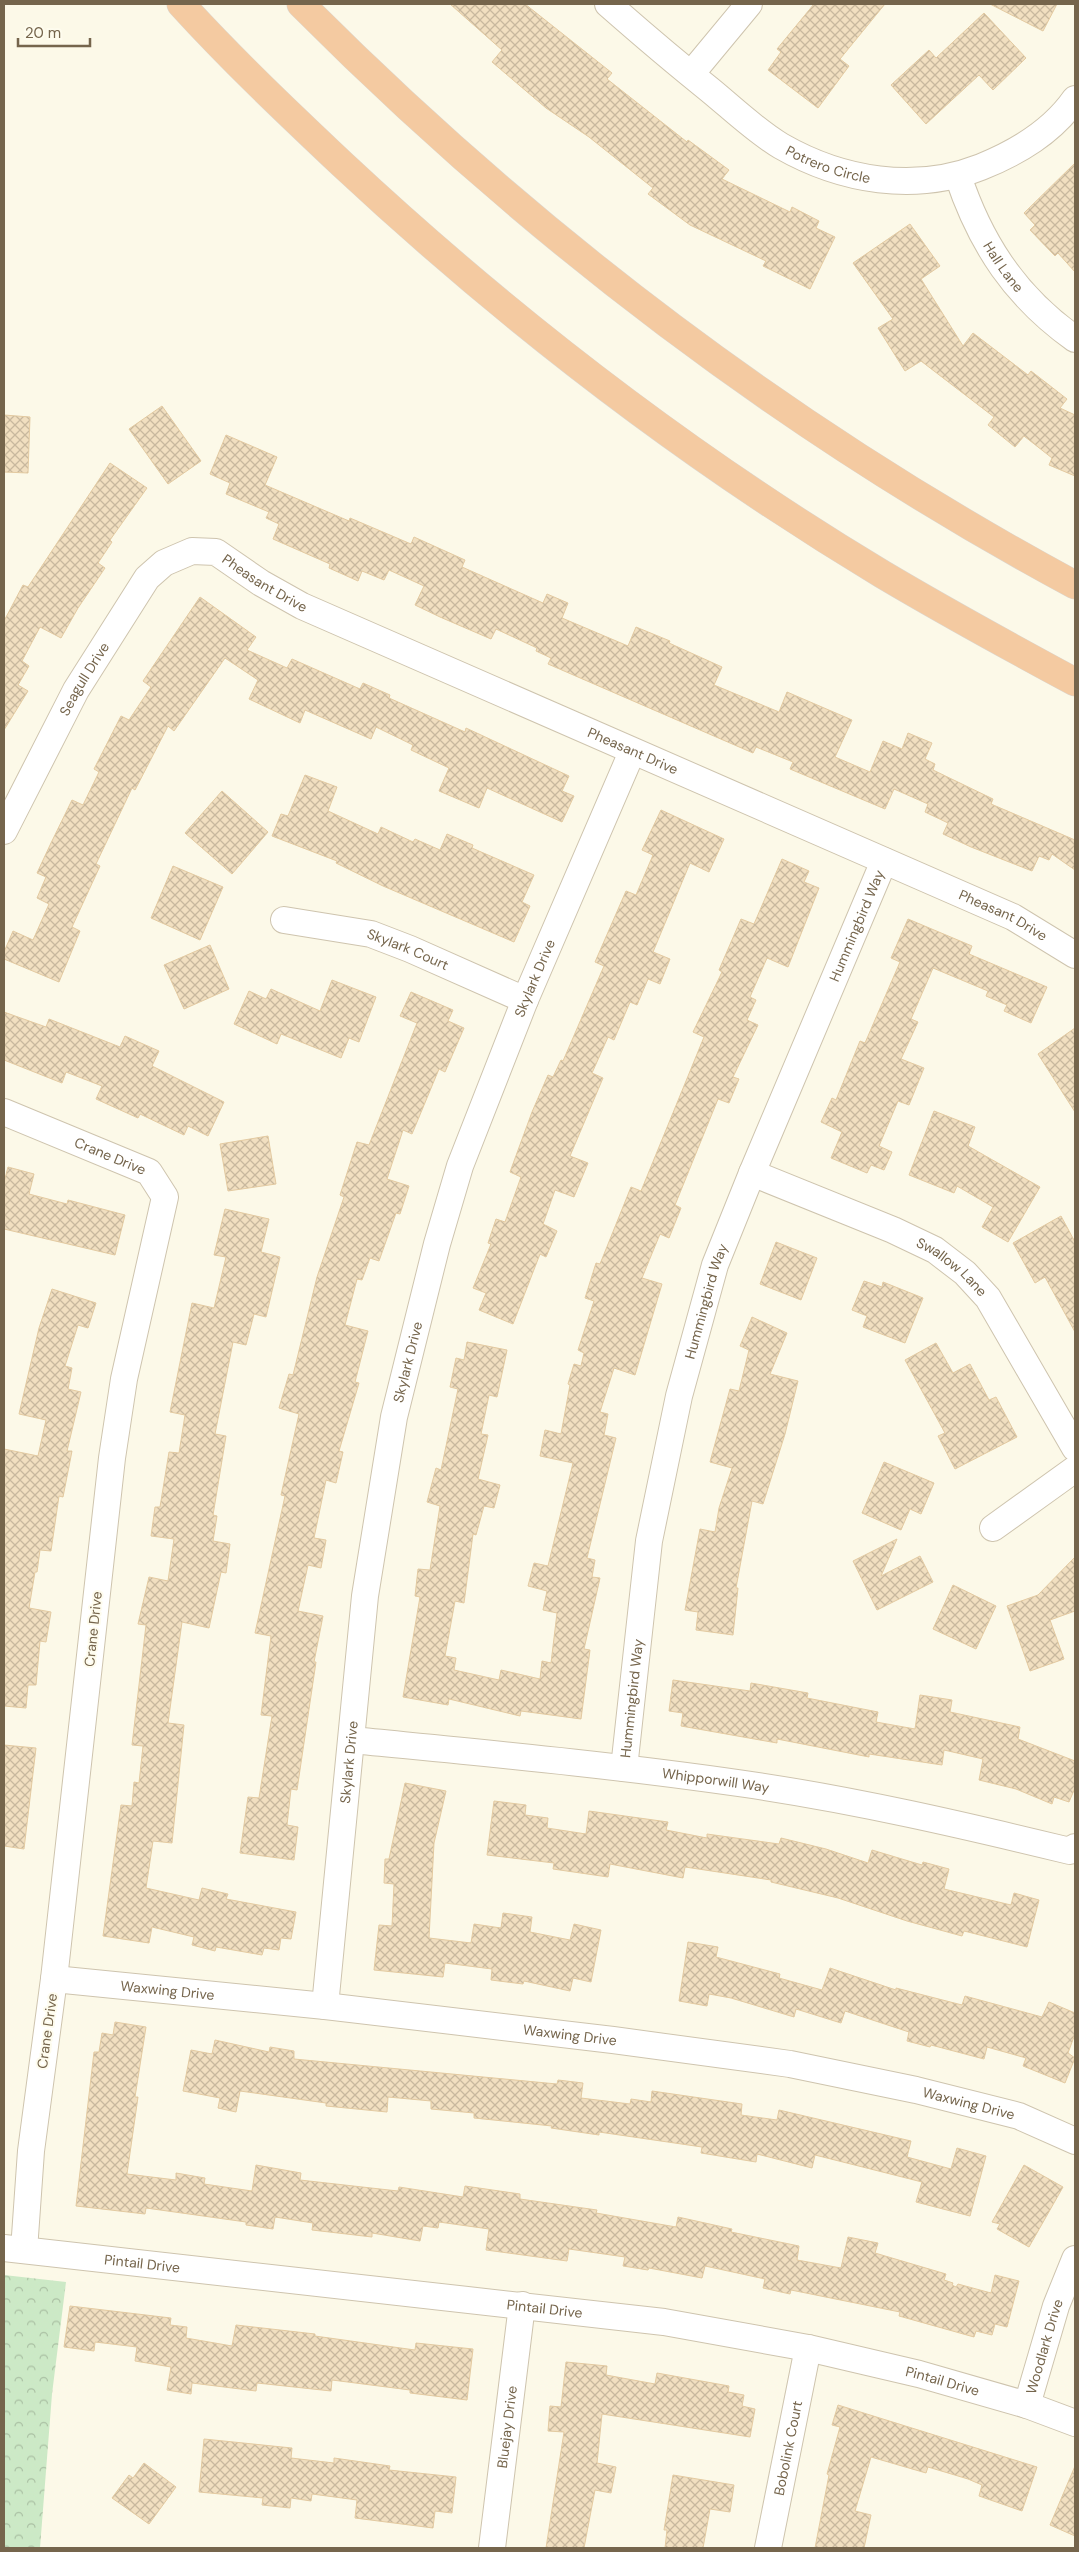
<svg xmlns="http://www.w3.org/2000/svg" width="1079" height="2552" viewBox="0 0 1079 2552" font-family="'DM Sans',sans-serif">
<style>
.park{fill:url(#park-crowns)}
.building{fill:url(#building-cross-hatch);stroke:#e3caa1}
.lines{fill:none;stroke-linecap:round;stroke-linejoin:round}
.minor-casing{stroke:#cec4ae;stroke-width:28}
.highway-casing{stroke:#dbd7d0;stroke-width:29}
.minor{stroke:#fff;stroke-width:26}
.highway{stroke:#f4caa1;stroke-width:28}
.labels{text-anchor:middle;dominant-baseline:central;stroke-width:4;stroke-linejoin:round;paint-order:stroke}
.street-label{font-size:14px;fill:#75654c;stroke:#fefcee}
</style>
<defs>
<pattern id="park-crowns" width="20" height="18" patternUnits="userSpaceOnUse" patternTransform="scale(1.25)"><rect width="20" height="18" fill="#cce9c6"/><path d="M2 6a3 3 0 1 1 6 0M12 15a3 3 0 1 1 6 0" fill="none" stroke="#aac0a3"/></pattern>
<pattern id="building-cross-hatch" width="8" height="8" patternUnits="userSpaceOnUse" patternTransform="scale(1.25)"><rect width="8" height="8" fill="#f1dfc0"/><path d="M0 0l8 8M0 8l8-8" fill="none" stroke="#c8b89e"/></pattern>
</defs>
<rect width="100%" height="100%" fill="#fcf9e8"/>
<!-- park -->
<polygon class="park" points="4,2275 66,2282 52,2394 40,2548 4,2548"/>
<!-- building -->
<g class="building">
<polygon points="450,4 525,4 612,73 607,79 687,142 688,140 729,170 722,179 790,212 792,207 819,221 816,228 835,237 810,289 763,266 766,261 690,225 648,194 653,188 589,137 546,108 492,62 502,50"/>
<polygon points="814,4 885,4 840,59 849,66 818,108 768,70 781,52 777,49"/>
<polygon points="990,4 1057,4 1043,31"/>
<polygon points="984,13 1026,58 993,90 979,75 926,124 891,85 929,50 936,58"/>
<polygon points="1075,163 1075,272 1058,253 1055,256 1030,230 1035,225 1024,213"/>
<polygon points="910,224 940,266 921,279 963,346 973,333 1028,375 1031,371 1067,399 1060,408 1075,415 1075,476 1049,465 1052,458 1024,436 1015,447 988,425 994,417 921,361 905,371 878,328 893,319 853,263"/>
<polygon points="162,406 201,461 168,484 129,429"/>
<polygon points="4,415 30,417 28,473 4,472"/>
<polygon points="226,435 277,457 265,485 349,521 350,518 411,544 414,537 465,560 462,567 543,603 547,594 568,603 562,618 628,646 636,627 670,641 669,643 722,667 714,685 779,712 787,692 852,720 835,757 870,772 883,741 902,749 908,733 932,743 925,759 935,764 933,770 993,799 991,804 1075,840 1075,870 1052,854 1049,860 1039,856 1032,871 971,847 943,834 948,823 925,812 928,804 894,789 885,809 790,769 793,762 756,747 753,753 548,664 551,658 536,651 537,648 496,629 491,639 440,617 415,605 424,586 389,570 384,580 362,571 358,581 329,568 330,564 273,539 279,524 266,518 269,512 226,494 230,483 210,474"/>
<polygon points="110,463 147,488 110,540 112,542 98,563 105,568 78,608 61,638 40,627 22,661 29,666 18,685 28,691 4,730 4,621 23,585 28,587"/>
<polygon points="200,597 256,637 247,650 287,668 292,659 360,689 363,683 390,695 389,698 465,732 466,728 569,776 562,791 574,796 562,822 487,788 479,808 439,791 449,768 411,750 413,745 376,727 371,739 305,710 300,723 249,699 258,680 225,658 174,731 168,726 135,790 132,788 96,864 100,866 72,927 80,931 59,982 4,959 4,952 13,931 33,940 49,904 37,898 46,877 37,873 51,843 72,800 83,805 99,772 94,769 121,716 129,720 151,687 143,681"/>
<polygon points="305,775 337,787 328,811 378,834 381,827 413,842 415,839 440,850 447,834 473,845 472,848 534,875 522,902 530,906 514,942 383,886 336,863 337,861 272,836 281,814 288,816"/>
<polygon points="222,791 268,832 232,874 185,833"/>
<polygon points="661,810 724,839 709,872 690,863 653,952 670,959 660,984 648,979 637,1005 630,1002 614,1040 608,1037 592,1073 603,1078 570,1156 588,1163 574,1197 555,1190 543,1224 557,1231 546,1257 540,1254 513,1324 479,1310 486,1293 473,1288 491,1244 488,1243 496,1219 505,1222 521,1177 510,1172 532,1112 548,1075 553,1077 561,1060 563,1061 604,966 595,962 626,891 636,895 653,855 642,850"/>
<polygon points="782,859 809,871 804,882 819,888 788,967 767,958 750,997 756,1000 747,1020 758,1025 733,1077 739,1079 729,1103 718,1099 675,1205 681,1208 669,1238 660,1234 642,1278 662,1284 635,1375 614,1368 600,1412 608,1414 604,1435 616,1438 587,1558 595,1560 592,1577 600,1578 584,1649 590,1650 581,1719 521,1711 520,1716 449,1699 448,1705 403,1697 420,1597 415,1596 418,1569 430,1570 440,1506 427,1502 436,1468 441,1470 458,1389 450,1387 456,1358 464,1360 467,1342 507,1350 497,1397 489,1395 481,1434 488,1435 478,1479 500,1485 494,1508 484,1506 476,1535 473,1534 464,1603 455,1601 445,1656 456,1658 454,1670 499,1680 501,1670 540,1679 542,1661 551,1663 557,1613 543,1610 547,1591 528,1586 534,1563 548,1566 573,1463 540,1456 545,1430 561,1434 570,1385 568,1384 574,1364 581,1366 584,1353 578,1350 594,1301 585,1298 596,1263 600,1264 631,1187 641,1191 704,1037 693,1032 722,972 719,970 741,919 754,924"/>
<polygon points="173,866 223,887 200,940 151,918"/>
<polygon points="908,919 972,946 969,954 1047,987 1031,1023 1004,1011 1007,1005 986,996 988,991 933,968 911,1019 918,1022 901,1059 924,1068 909,1105 898,1101 879,1146 892,1152 884,1170 871,1165 867,1173 831,1158 842,1132 821,1122 832,1098 836,1100 860,1041 865,1043 900,962 891,958"/>
<polygon points="210,945 229,989 184,1009 164,965"/>
<polygon points="332,980 376,997 359,1042 349,1038 341,1058 281,1034 277,1044 234,1024 249,991 266,999 271,989 320,1011"/>
<polygon points="411,992 453,1010 448,1021 464,1028 445,1072 439,1069 412,1134 403,1130 387,1179 409,1186 400,1214 396,1213 379,1261 370,1258 362,1280 357,1279 345,1325 368,1331 355,1382 359,1383 339,1451 343,1452 336,1483 326,1480 314,1538 326,1540 321,1568 308,1565 298,1611 323,1616 314,1662 316,1662 297,1790 291,1789 287,1825 298,1827 294,1860 240,1853 248,1797 259,1798 272,1716 261,1715 271,1636 255,1633 285,1496 281,1495 299,1414 279,1408 289,1374 293,1375 317,1277 344,1197 340,1195 357,1142 369,1145 417,1023 400,1016"/>
<polygon points="4,1012 46,1027 49,1019 120,1047 125,1036 159,1051 152,1066 224,1102 208,1136 188,1126 184,1135 140,1114 138,1118 96,1099 102,1086 66,1072 62,1083 4,1060"/>
<polygon points="1075,1028 1075,1112 1038,1054"/>
<polygon points="934,1111 975,1127 968,1146 1040,1187 1008,1242 982,1227 993,1207 957,1186 954,1193 909,1175"/>
<polygon points="268,1136 276,1184 228,1191 220,1144"/>
<polygon points="8,1167 34,1174 29,1194 67,1204 68,1200 125,1215 115,1255 4,1229 4,1182"/>
<polygon points="225,1209 269,1219 261,1252 280,1257 266,1317 254,1314 246,1345 233,1342 215,1434 226,1436 213,1515 217,1516 213,1541 230,1544 226,1573 221,1572 209,1628 182,1622 168,1723 184,1725 172,1843 153,1841 146,1888 199,1900 202,1888 228,1894 226,1899 296,1912 291,1939 281,1938 279,1950 264,1948 262,1955 216,1947 215,1951 192,1945 194,1937 152,1927 149,1943 103,1936 121,1805 132,1806 134,1782 139,1783 143,1746 132,1745 146,1625 138,1624 149,1577 168,1581 174,1539 151,1536 155,1507 160,1507 169,1452 179,1453 185,1415 170,1412 192,1303 214,1308 226,1257 214,1255"/>
<polygon points="1061,1216 1075,1242 1075,1332 1045,1277 1035,1283 1013,1243"/>
<polygon points="776,1242 817,1258 801,1300 760,1284"/>
<polygon points="864,1281 882,1287 883,1282 923,1298 905,1343 863,1327 867,1316 852,1310"/>
<polygon points="52,1289 96,1303 88,1328 78,1325 65,1366 72,1368 68,1389 81,1392 67,1451 72,1451 63,1497 59,1496 51,1551 40,1550 37,1572 35,1572 29,1608 51,1612 46,1642 40,1641 36,1685 28,1685 26,1708 4,1706 4,1449 38,1456 46,1420 19,1414 39,1328"/>
<polygon points="752,1317 787,1333 770,1374 798,1381 785,1434 763,1504 752,1501 736,1588 738,1588 733,1635 696,1630 698,1612 685,1610 700,1529 715,1532 719,1508 732,1468 710,1462 730,1389 739,1391 749,1350 740,1346"/>
<polygon points="936,1343 953,1373 970,1364 989,1400 996,1397 1017,1437 955,1469 938,1436 945,1433 905,1360"/>
<polygon points="884,1462 934,1483 921,1514 910,1509 901,1530 862,1513"/>
<polygon points="897,1539 881,1576 920,1556 933,1582 877,1610 853,1561"/>
<polygon points="1075,1557 1075,1611 1050,1620 1064,1659 1030,1671 1007,1606 1038,1595"/>
<polygon points="953,1585 996,1606 976,1649 933,1629"/>
<polygon points="673,1680 750,1691 751,1683 808,1693 807,1698 878,1712 876,1722 915,1729 920,1695 952,1700 950,1712 1020,1727 1018,1739 1075,1761 1075,1788 1069,1802 1054,1797 1052,1804 1016,1789 979,1780 983,1759 944,1750 942,1765 869,1754 869,1757 777,1739 777,1743 681,1726 683,1713 669,1711"/>
<polygon points="4,1745 36,1748 24,1849 4,1846"/>
<polygon points="405,1783 446,1791 434,1843 429,1938 471,1943 474,1924 501,1928 503,1913 532,1917 530,1932 570,1940 574,1924 601,1930 591,1982 573,1978 570,1991 524,1981 523,1984 491,1980 492,1969 445,1963 443,1977 374,1970 379,1925 392,1926 394,1884 384,1883 385,1859 389,1859"/>
<polygon points="494,1801 526,1805 525,1815 548,1818 547,1828 586,1834 589,1811 668,1822 666,1830 707,1838 707,1834 779,1844 781,1838 826,1849 868,1863 872,1850 922,1865 923,1862 949,1869 944,1889 1011,1905 1014,1893 1039,1900 1027,1947 964,1931 962,1936 907,1921 838,1898 771,1882 771,1880 685,1867 683,1878 610,1864 608,1877 553,1869 554,1863 487,1855"/>
<polygon points="688,1942 718,1947 716,1957 780,1974 779,1978 822,1990 830,1968 896,1990 896,1988 962,2005 965,1996 1042,2017 1049,2002 1075,2013 1075,2034 1068,2053 1075,2058 1065,2083 1023,2066 1026,2058 987,2047 984,2059 931,2045 930,2047 907,2041 909,2032 845,2011 841,2023 796,2009 794,2017 731,1998 709,1994 707,2006 679,2001"/>
<polygon points="115,2022 146,2027 135,2097 138,2097 127,2174 176,2180 176,2173 205,2178 204,2184 252,2191 256,2165 301,2173 300,2180 398,2191 399,2187 463,2197 465,2186 520,2194 520,2199 597,2210 596,2213 676,2227 678,2217 732,2229 731,2232 799,2246 797,2260 841,2268 848,2237 878,2243 875,2253 946,2274 944,2280 953,2283 952,2285 956,2287 958,2284 991,2293 995,2275 1019,2281 1007,2327 995,2324 992,2335 976,2331 974,2337 899,2316 900,2312 791,2290 790,2294 763,2288 765,2279 705,2266 702,2278 649,2268 648,2270 623,2266 625,2257 569,2249 567,2261 486,2250 489,2229 439,2222 438,2228 423,2226 420,2241 372,2233 372,2237 312,2230 313,2223 275,2217 273,2229 246,2225 246,2222 146,2208 145,2214 76,2206 94,2052 99,2052 102,2033 113,2035"/>
<polygon points="215,2040 269,2052 270,2047 294,2051 294,2059 557,2084 558,2080 583,2083 581,2098 630,2104 631,2099 651,2102 652,2091 742,2104 741,2115 777,2120 779,2110 911,2141 907,2157 951,2169 957,2148 986,2156 970,2216 916,2202 922,2182 815,2155 812,2168 757,2154 756,2162 701,2153 702,2147 599,2132 599,2135 551,2128 552,2126 474,2118 474,2113 431,2109 431,2101 388,2097 387,2112 326,2106 326,2103 240,2091 236,2112 218,2108 220,2098 183,2091 191,2050 212,2054"/>
<polygon points="1024,2165 1063,2187 1029,2247 997,2229 1000,2224 992,2222"/>
<polygon points="70,2306 171,2318 170,2325 187,2327 186,2338 232,2346 236,2325 315,2334 315,2336 415,2350 416,2343 473,2349 467,2400 410,2393 410,2390 332,2380 331,2391 257,2383 256,2391 192,2383 191,2394 167,2390 171,2367 135,2361 137,2347 95,2342 94,2351 64,2347"/>
<polygon points="566,2362 607,2366 606,2375 655,2384 657,2373 729,2386 728,2392 744,2395 742,2406 755,2409 750,2437 602,2414 597,2463 616,2467 611,2493 595,2490 584,2548 546,2548 564,2432 548,2431 550,2406 561,2407"/>
<polygon points="838,2405 1037,2467 1022,2511 979,2496 982,2485 968,2479 928,2467 926,2473 871,2457 855,2511 871,2515 864,2548 815,2548 829,2475 827,2474 840,2427 832,2425"/>
<polygon points="204,2439 292,2448 291,2458 334,2463 334,2458 390,2466 389,2470 456,2477 452,2513 435,2511 433,2528 355,2518 357,2500 312,2494 311,2501 291,2498 290,2508 262,2505 263,2498 199,2492"/>
<polygon points="144,2463 176,2487 149,2524 112,2498 129,2475 133,2478"/>
<polygon points="1075,2466 1075,2536 1050,2525"/>
<polygon points="673,2475 734,2485 730,2512 710,2509 703,2548 665,2548 667,2530 664,2530"/>
</g>
<g class="lines">
<defs>
<g id="minor">
<path id="s1" d="M608,4C641,33 675,62 710,90C732,108 757,132 781,146C842,181 915,193 981,167C1018,152 1052,132 1075,99"/>
<polyline points="691,74 749,4"/>
<path id="s2" d="M958,176C981,245 1016,297 1075,339"/>
<path id="s3" d="M4,831L76,690L147,578L164,563L192,551L216,552L261,583L302,606L1013,917L1075,955"/>
<path id="s4" d="M284,920L371,934L410,949L525,1000"/>
<path id="s5" d="M4,1112L149,1172L165,1197L124,1379L112,1458L54,1979L31,2151L24,2250"/>
<path id="s6" d="M752,1173L893,1230L935,1250L965,1273L988,1298L1075,1448"/>
<polyline points="993,1528 1075,1469"/>
<path id="s7" d="M352,1740C483,1753 615,1765 745,1784C855,1800 963,1825 1070,1851L1075,1847"/>
<path id="s8" d="M624,1768L649,1541L679,1396L715,1265L752,1173L884,861"/>
<path id="s9" d="M54,1979L325,2006L613,2040L790,2064L916,2090L1019,2116L1075,2141"/>
<path id="s10" d="M325,2006L365,1596L394,1417L437,1244L460,1166L525,1000L632,752"/>
<path id="s11" d="M4,2248L664,2322L808,2348L919,2374L1027,2405L1075,2423"/>
<path id="s12" d="M1027,2405L1056,2306L1075,2259"/>
<path id="s13" d="M492,2548L522,2305"/>
<path id="s14" d="M768,2548L808,2348"/>
</g>
<g id="highway">
<path d="M181,4C232,60 287,112 342,164C507,318 689,458 882,574C946,612 1010,647 1075,682"/>
<path d="M301,4C530,234 789,431 1075,585"/>
</g>
</defs>
<!-- minor casing -->
<use href="#minor" class="minor-casing"/>
<!-- highway casing -->
<use href="#highway" class="highway-casing"/>
<!-- minor -->
<use href="#minor" class="minor"/>
<!-- highway -->
<use href="#highway" class="highway"/>
</g>
<g class="labels">
<!-- street labels -->
<g class="street-label">
<text stroke="none"><textPath href="#s1" startOffset="275">Potrero Circle</textPath></text>
<text stroke="none"><textPath href="#s2" startOffset="102">Hall Lane</textPath></text>
<text stroke="none"><textPath href="#s3" startOffset="426">Pheasant Drive</textPath></text>
<text stroke="none"><textPath href="#s3" startOffset="172">Seagull Drive</textPath></text>
<text stroke="none"><textPath href="#s3" startOffset="831">Pheasant Drive</textPath></text>
<text stroke="none"><textPath href="#s3" startOffset="1236">Pheasant Drive</textPath></text>
<text stroke="none"><textPath href="#s8" startOffset="880">Hummingbird Way</textPath></text>
<text stroke="none"><textPath href="#s4" startOffset="128">Skylark Court</textPath></text>
<text stroke="none"><textPath href="#s10" startOffset="1055">Skylark Drive</textPath></text>
<text stroke="none"><textPath href="#s5" startOffset="115">Crane Drive</textPath></text>
<text stroke="none"><textPath href="#s6" startOffset="222">Swallow Lane</textPath></text>
<text stroke="none"><textPath href="#s8" startOffset="475">Hummingbird Way</textPath></text>
<text stroke="none"><textPath href="#s10" startOffset="650">Skylark Drive</textPath></text>
<text transform="translate(93 1629) rotate(-84)">Crane Drive</text>
<text stroke="none"><textPath href="#s8" startOffset="70">Hummingbird Way</textPath></text>
<text stroke="none"><textPath href="#s10" startOffset="245">Skylark Drive</textPath></text>
<text stroke="none"><textPath href="#s7" startOffset="366">Whipporwill Way</textPath></text>
<text stroke="none"><textPath href="#s9" startOffset="114">Waxwing Drive</textPath></text>
<text transform="translate(47 2031) rotate(-82)">Crane Drive</text>
<text stroke="none"><textPath href="#s9" startOffset="519">Waxwing Drive</textPath></text>
<text stroke="none"><textPath href="#s9" startOffset="924">Waxwing Drive</textPath></text>
<text stroke="none"><textPath href="#s11" startOffset="139">Pintail Drive</textPath></text>
<text stroke="none"><textPath href="#s11" startOffset="544">Pintail Drive</textPath></text>
<text stroke="none"><textPath href="#s12" startOffset="61">Woodlark Drive</textPath></text>
<text stroke="none"><textPath href="#s11" startOffset="949">Pintail Drive</textPath></text>
<text stroke="none"><textPath href="#s13" startOffset="122">Bluejay Drive</textPath></text>
<text stroke="none"><textPath href="#s14" startOffset="102">Bobolink Court</textPath></text>
</g>
</g>
<!-- border -->
<rect width="1079" height="2552" fill="none" stroke="#75654c" stroke-width="10"/>
<!-- scale -->
<path d="M18 38v8h72v-8" fill="none" stroke="#75654c" stroke-width="2.5"/>
<text x="25" y="38" font-size="15" fill="#75654c" stroke="#fefcee" stroke-width="4" paint-order="stroke">20 m</text>
</svg>
